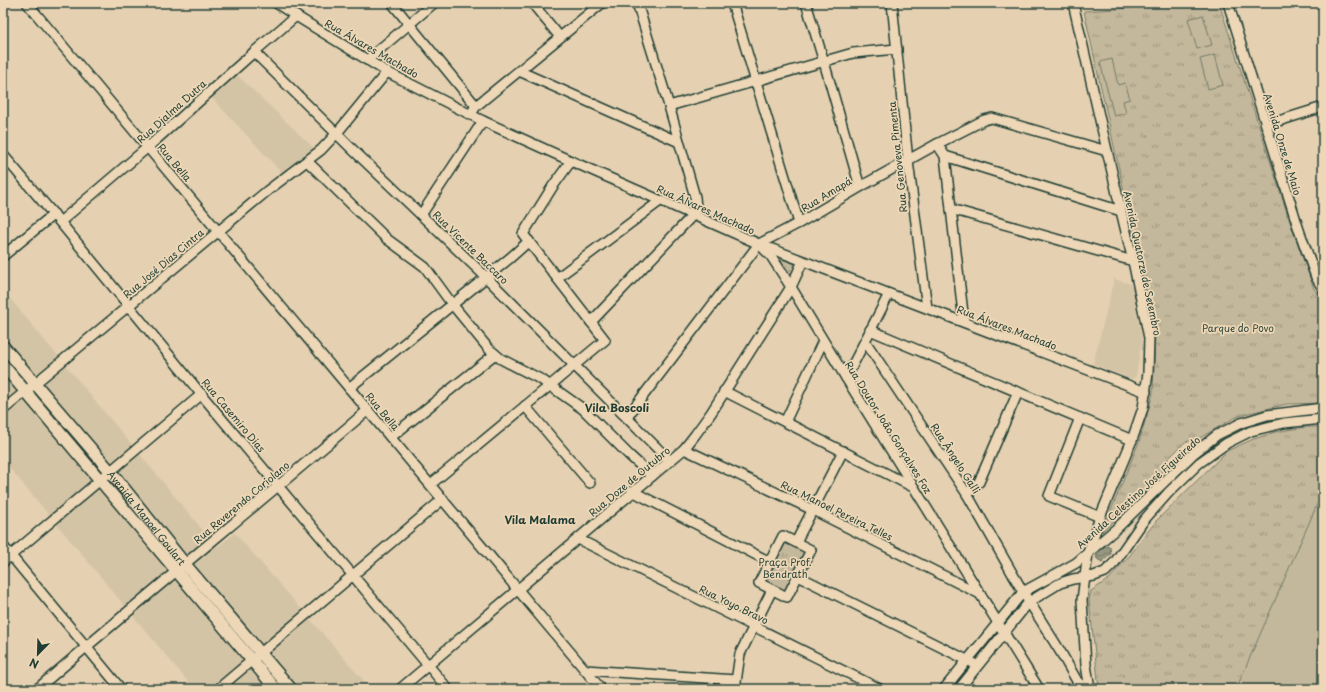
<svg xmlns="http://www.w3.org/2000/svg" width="1326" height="692" viewBox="0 0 1326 692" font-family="'Playpen Sans',sans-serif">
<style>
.built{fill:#d4c4a6}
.grass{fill:url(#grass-dots);stroke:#727a68}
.park{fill:url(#park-tufts);stroke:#727a68}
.pitch{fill:#c4b89c;stroke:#727a68}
.water{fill:url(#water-waves);stroke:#677261}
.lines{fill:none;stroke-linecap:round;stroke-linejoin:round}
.minor-casing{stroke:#1f3d34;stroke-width:12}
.major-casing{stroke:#1f3d34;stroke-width:14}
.minor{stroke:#edd7b6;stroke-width:9}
.major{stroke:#edd7b6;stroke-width:11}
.labels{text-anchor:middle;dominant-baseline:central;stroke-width:3.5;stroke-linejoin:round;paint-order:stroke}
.street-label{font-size:10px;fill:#1f3d34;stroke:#edd7b6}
.park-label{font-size:10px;fill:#30493e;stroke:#edd7b6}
.neighbourhood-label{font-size:11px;font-weight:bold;fill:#1f3d34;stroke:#edd7b6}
</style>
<defs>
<pattern id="grass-dots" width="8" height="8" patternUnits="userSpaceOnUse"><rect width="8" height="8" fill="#c4b89c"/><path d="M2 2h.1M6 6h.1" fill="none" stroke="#9f9780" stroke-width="1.8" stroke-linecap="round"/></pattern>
<pattern id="park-tufts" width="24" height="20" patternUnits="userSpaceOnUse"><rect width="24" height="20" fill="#c4b89c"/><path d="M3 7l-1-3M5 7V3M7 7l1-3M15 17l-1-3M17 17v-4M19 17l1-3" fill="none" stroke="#9f9780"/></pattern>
<pattern id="water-waves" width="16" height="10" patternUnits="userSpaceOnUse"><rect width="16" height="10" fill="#97967f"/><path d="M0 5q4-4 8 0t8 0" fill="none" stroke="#7b7c69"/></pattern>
</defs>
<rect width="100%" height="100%" fill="#e5d1b1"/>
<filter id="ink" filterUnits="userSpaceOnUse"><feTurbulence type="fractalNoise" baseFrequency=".025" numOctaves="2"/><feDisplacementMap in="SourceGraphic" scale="8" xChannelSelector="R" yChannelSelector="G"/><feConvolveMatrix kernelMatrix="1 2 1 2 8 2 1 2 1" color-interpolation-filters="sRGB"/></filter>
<g filter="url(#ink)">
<!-- built -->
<g class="built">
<polygon points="236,74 316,150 283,174 211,97"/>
<polygon points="1114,279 1131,284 1142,338 1136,377 1131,379 1093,364"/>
<polygon points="3,290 217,547 235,533 371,689 299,689 3,335"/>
<polygon points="3,372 271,689 226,689 219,681 209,689 194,689 3,460"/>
</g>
<!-- grass -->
<polygon class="grass" points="782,259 798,265 793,273 789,274 781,262"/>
<!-- park -->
<g class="park">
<polygon points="1149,3 1219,3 1292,228 1314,289 1323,303 1323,403 1287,404 1245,414 1234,418 1198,439 1185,442 1163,464 1160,478 1102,532 1139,442 1153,393 1155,331 1084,11 1131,8"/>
<polygon points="1306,427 1323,427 1323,689 1099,689 1089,600 1091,591 1109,579 1131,554 1156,521 1227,451 1251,440 1275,432"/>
<polygon points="785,540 807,551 786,593 764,582"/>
</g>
<!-- pitch -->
<g class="pitch">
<polygon points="1203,15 1212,45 1197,49 1188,19"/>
<polygon points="1215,55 1223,85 1208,89 1200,59"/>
<polygon points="1112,59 1118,85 1125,83 1130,99 1123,101 1126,113 1114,116 1100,62"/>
<polygon points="1323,491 1323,689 1238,689 1237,687"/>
</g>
<!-- water -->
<polygon class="water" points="1105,546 1110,547 1111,554 1102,562 1097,559 1096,555"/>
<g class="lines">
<defs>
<g id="minor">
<polyline points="27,3 601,689"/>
<polyline points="276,3 296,16 387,72 483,121 571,161 759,244 1146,392"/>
<polyline points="392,3 476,106"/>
<polyline points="532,3 560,37"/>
<polyline points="732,3 799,223"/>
<polyline points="806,3 824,62 860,187"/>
<polyline points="892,3 908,161 927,308"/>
<polyline points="1073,3 1121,211 1133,261 1149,338 1148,373 1143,408 1132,440 1100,517 1088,553 1082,600 1086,665 1090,689"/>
<polyline points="1228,3 1299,230 1316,277 1323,289"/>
<polyline points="254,52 350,147 486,277 670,461"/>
<polyline points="367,60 434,3"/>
<polyline points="519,71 679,142"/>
<polyline points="669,106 853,53 897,49"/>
<polyline points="471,114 476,106 602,3"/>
<polyline points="1266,125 1323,107"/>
<polyline points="937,144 945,156 964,322"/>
<polyline points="3,155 60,222 206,400 448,689"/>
<polyline points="945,156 1121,211"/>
<polyline points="307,161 387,239 425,267 452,304 488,348 501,359 542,380 583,409 629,455 652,476"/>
<polyline points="951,209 1133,261"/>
<polyline points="421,215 483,121"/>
<polyline points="60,222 148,147 254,52 296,16"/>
<polyline points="763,248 771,256 791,287 846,378 1039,689"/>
<polyline points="3,256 54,214"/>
<polyline points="557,278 660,201"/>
<polyline points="591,322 693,215 696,207 695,197 669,106 637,3"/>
<polyline points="870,330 1132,440"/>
<polyline points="865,341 967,494 1023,592 1060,651 1077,681 1081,685 1089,689"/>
<polyline points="846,378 889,294"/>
<polyline points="349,388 510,258 529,241"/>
<polyline points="724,391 913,487"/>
<polyline points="525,406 590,483"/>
<polyline points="3,410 267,191 321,150 337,133 387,72"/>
<polyline points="627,417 759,244 799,223 860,187 937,144 984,120 992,118 1107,151"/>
<polyline points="1080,418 1049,496 1100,517"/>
<polyline points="785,422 823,341"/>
<polyline points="391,437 495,354"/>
<polyline points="684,449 813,510 980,594"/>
<polyline points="431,484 605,340 523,234 553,186 571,161"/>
<polyline points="632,491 770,562"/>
<polyline points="967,494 979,482 1018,392"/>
<polygon points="783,536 811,550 787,597 759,583"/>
<polyline points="578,539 880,689"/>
<polyline points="796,542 843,451"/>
<polyline points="3,546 121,689"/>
<polyline points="3,562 202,394"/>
<polyline points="798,576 973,663"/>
<polyline points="585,670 736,680"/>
<path d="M37,689C146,595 258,504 368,410"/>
<polyline points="218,689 443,499"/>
<polyline points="400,689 684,449 695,435 711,413 791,287 803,261"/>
<polyline points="735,689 740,654 772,590"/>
<polyline points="944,689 1023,592 1076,563 1117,528 1193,454 1217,435 1241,423 1267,415 1323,408"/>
<polyline points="959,689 1029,602 1060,583 1073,579 1094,576 1105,572 1115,562 1144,520 1169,492 1199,463 1227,443 1251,431 1284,423 1323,419"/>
</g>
<g id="major">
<path id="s1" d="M3,346L110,471L184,563L291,689"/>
<polyline points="3,365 276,689"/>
</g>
</defs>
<!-- minor casing -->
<use href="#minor" class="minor-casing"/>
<!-- major casing -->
<use href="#major" class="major-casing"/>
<!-- minor -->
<use href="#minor" class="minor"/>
<!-- major -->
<use href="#major" class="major"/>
</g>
</g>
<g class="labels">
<!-- street labels -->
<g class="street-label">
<text transform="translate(372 48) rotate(30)">Rua Álvares Machado</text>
<text transform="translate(171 111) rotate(-42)">Rua Djalma Dutra</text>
<text transform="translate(1283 144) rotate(73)">Avenida Onze de Maio</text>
<text transform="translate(897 157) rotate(-96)">Rua Genoveva Pimenta</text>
<text transform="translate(175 162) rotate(50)">Rua Bella</text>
<text transform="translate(826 194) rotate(-31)">Rua Amapá</text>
<text transform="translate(706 209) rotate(24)">Rua Álvares Machado</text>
<text transform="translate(471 247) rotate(44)">Rua Vicente Baccaro</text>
<text transform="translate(163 263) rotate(-40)">Rua José Dias Cintra</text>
<text transform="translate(1143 263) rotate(78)">Avenida Quatorze de Setembro</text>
<text transform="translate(1007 327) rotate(21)">Rua Álvares Machado</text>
<text transform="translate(383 411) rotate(50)">Rua Bella</text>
<text transform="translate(234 415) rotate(50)">Rua Casemiro Dias</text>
<text transform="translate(889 427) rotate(58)">Rua Doutor João Gonçalves Foz</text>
<text transform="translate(956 458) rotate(57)">Rua Ângelo Galli</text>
<text transform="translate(629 481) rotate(-40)">Rua Doze de Outubro</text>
<text transform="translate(1138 492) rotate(-42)">Avenida Celestino José Figueiredo</text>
<text transform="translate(241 502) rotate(-40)">Rua Reverendo Coriolano</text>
<text transform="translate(837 510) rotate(26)">Rua Manoel Pereira Telles</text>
<text stroke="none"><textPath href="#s1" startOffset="224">Avenida Manoel Goulart</textPath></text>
<text transform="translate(734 604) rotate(26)">Rua Yoyo Bravo</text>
</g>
<!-- park labels -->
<g class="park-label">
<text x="1238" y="327">Parque do Povo</text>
<text x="785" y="561">Praça Prof.<tspan x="785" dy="12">Bendrath</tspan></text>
</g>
<!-- neighbourhood labels -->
<g class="neighbourhood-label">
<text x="617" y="407">Vila Boscoli</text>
<text x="540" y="519">Vila Malama</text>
</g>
</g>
<!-- margin -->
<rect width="1326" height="692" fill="none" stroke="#edd7b6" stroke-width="16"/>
<rect x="8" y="8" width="1310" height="676" fill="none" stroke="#1f3d34" stroke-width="1.5" filter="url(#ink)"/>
<!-- north arrow -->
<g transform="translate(38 654) rotate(203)" stroke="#edd7b6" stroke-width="3" paint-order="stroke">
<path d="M0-3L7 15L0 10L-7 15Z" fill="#1f3d34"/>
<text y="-6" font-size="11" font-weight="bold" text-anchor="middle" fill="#1f3d34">N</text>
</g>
</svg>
